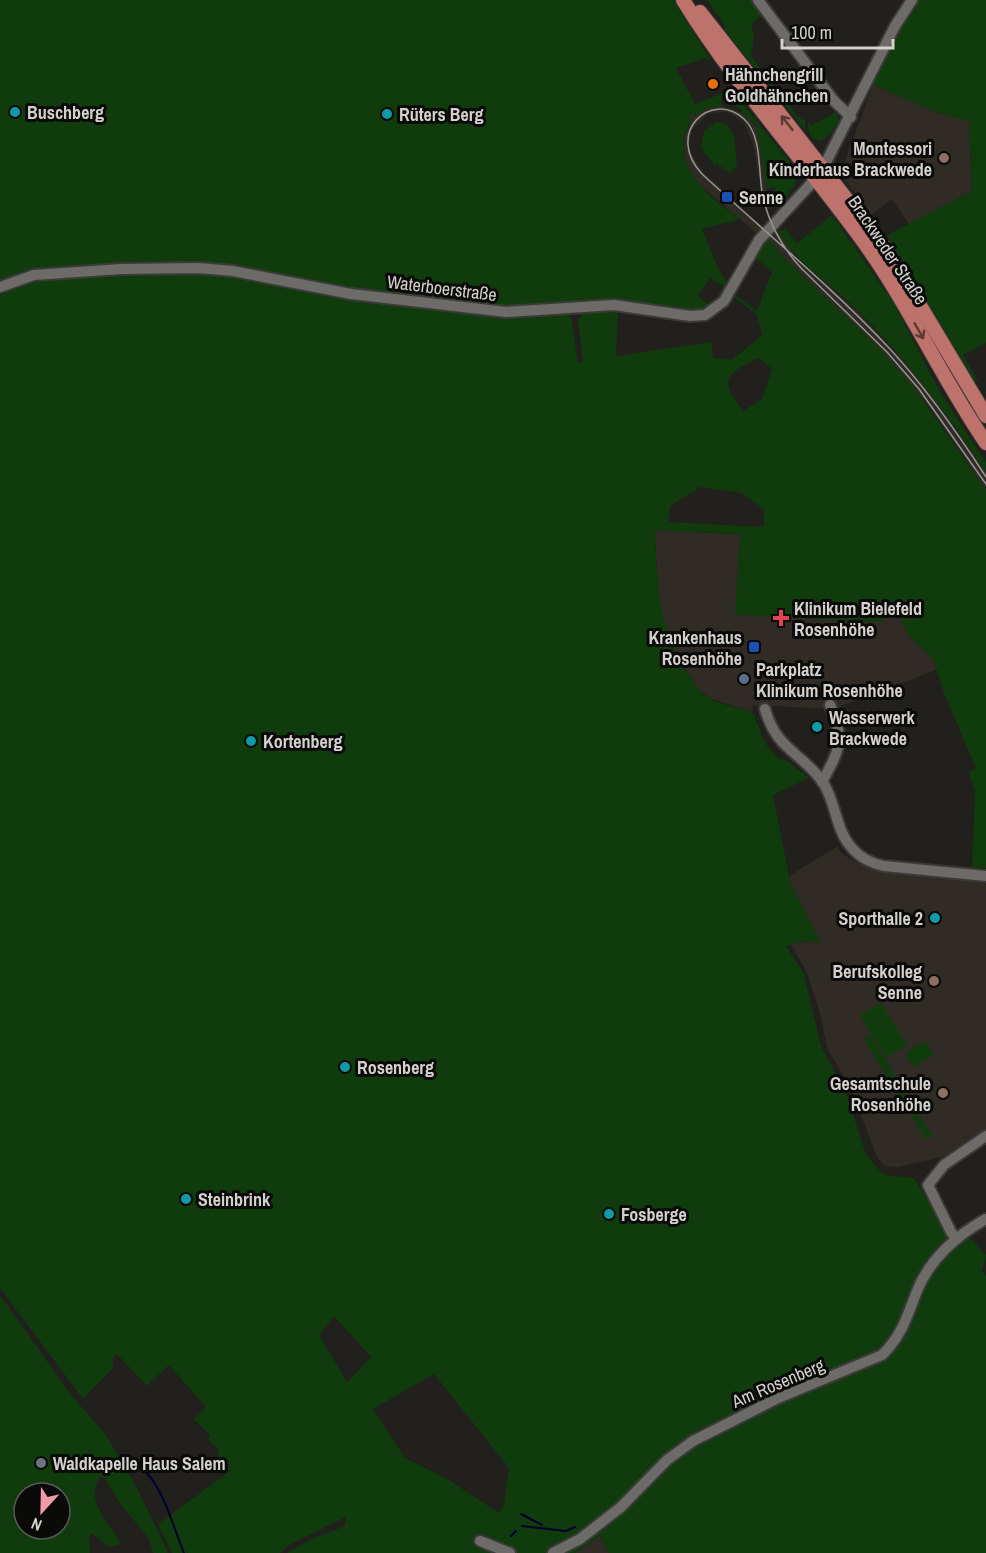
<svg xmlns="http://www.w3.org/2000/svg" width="986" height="1553" viewBox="0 0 986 1553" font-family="'Archivo Narrow',sans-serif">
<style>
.built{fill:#302b24}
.green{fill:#103b0c;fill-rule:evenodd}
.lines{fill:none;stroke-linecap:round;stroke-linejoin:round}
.stream{stroke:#000130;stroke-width:2}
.minor-casing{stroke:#3b3a38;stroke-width:14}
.major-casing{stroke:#3b3a38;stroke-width:16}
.minor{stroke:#6d6b68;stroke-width:10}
.major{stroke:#bd726b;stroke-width:14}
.tram{stroke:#969593;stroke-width:1.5}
.oneway{stroke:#5b3935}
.food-dot{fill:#e8710a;stroke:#0a0a09;stroke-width:2}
.culture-dot{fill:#0f9aa8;stroke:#0a0a09;stroke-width:2}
.education-dot{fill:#8d6e63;stroke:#0a0a09;stroke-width:2}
.transit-dot{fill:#1a4fb4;stroke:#0a0a09;stroke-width:2}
.health-dot{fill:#e0444e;stroke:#0a0a09;stroke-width:2}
.service-dot{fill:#5c6f8a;stroke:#0a0a09;stroke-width:2}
.worship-dot{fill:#6b7280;stroke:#0a0a09;stroke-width:2}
.labels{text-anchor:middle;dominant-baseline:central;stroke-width:6;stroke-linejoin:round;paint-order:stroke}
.poi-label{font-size:18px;font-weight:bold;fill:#d2d1d0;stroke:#0a0a09;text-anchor:start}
.street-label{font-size:18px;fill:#d2d1d0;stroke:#0a0a09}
</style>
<rect width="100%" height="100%" fill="#21201d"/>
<!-- built -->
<g class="built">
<polygon points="873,85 936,112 969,121 972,191 909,224 892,199 871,215 842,176 842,169"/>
<polygon points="723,106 746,115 758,129 770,209 765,209 753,144 743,121 727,112 709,113 693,128 689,141 690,152 703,172 763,227 756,233 693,179 685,160 684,137 691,120 688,117 691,113 695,116 709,107"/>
<polygon points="774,230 778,231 796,257 856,310 925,385 986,472 986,490 929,406 880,349 782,256 767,237"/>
<polygon points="655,530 882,542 910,637 933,659 936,670 833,709 753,705 752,712 712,699 699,690 676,654 666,630 658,599"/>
<polygon points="838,846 841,853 857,863 886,872 986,882 986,1133 942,1157 898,1167 885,1166 877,1157 851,1089 827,1048 819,1010 807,973 791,944 819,940 791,885 789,876"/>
<polygon points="600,1536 609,1553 575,1553"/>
</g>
<!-- green -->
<g class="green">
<path d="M0,0H674L712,62L705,58L676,68L695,104L731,90L721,97V104L723,106L709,107L694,116L691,113L688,117L691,120C666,164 708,197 741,219L702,229L719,270L729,285L724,287L710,278L698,296L712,307L686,312L617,301L522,308L340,287L233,266H87L38,271L0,282Z"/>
<polygon points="707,0 752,0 766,19 759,17 751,24 754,36 751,56 798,117 805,120 805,130 723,28 727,28"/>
<polygon points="919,0 986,0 986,343 963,355 978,381 975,382 887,235 972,191 969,121 936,112 873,85 898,33"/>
<polygon points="733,92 797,171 794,186 778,209 775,187 767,188 756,125 742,113 743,110 724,101"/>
<path d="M837,112L839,121L830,134L821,141C808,139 808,131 808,121L812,125Z"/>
<polygon points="716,122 726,124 734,135 737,166 730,173 717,164 715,166 701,148 704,131"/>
<path d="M832,215L893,302L939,390L986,463V472C948,414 907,360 858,311C831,284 797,264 778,231L785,229L797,243Z"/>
<path d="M767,237L782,256L880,349L916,390L986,490V868L972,867L975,793L969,772L976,768L944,693L933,659L910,637L893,605L881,622L739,615L735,614L740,534L655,530C657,582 657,623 685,669C692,679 697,691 708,697C720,705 739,707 752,712L766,744L777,758L787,761L809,778L773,795L791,885L820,941L800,942L786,946L804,974L821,1046L846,1093L866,1154L882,1173L892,1176L914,1178L950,1238L930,1274L967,1235L986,1255L982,1272L986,1276V1553H609L600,1536L575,1553H287L309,1540L345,1526L346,1517L291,1544L280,1553H172L158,1524L230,1471L218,1455L219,1451L208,1439L210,1435L194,1419L206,1407L169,1365L147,1386L117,1354L113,1357V1368L83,1399L0,1288V296C42,266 173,273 226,275L526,315L567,314L571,318L578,363L583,362L578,320L583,314L618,308L616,356L711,342L713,358L732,360L762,335L757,315L732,295L733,293L757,311L772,272L753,256ZM758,358L772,369L762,399L743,411C717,377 727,375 758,358ZM700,487L742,493L764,510V527L669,522L670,506ZM334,1316L371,1357L347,1382L319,1335ZM434,1374L509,1468L504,1505L499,1513L444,1477L405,1458L373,1409Z"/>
<polygon points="881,1003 907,1045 886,1058 860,1015"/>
<polygon points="870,1035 932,1136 926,1139 864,1039"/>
<polygon points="925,1041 933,1055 913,1067 905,1053"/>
<path d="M0,1295L71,1395L106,1435L138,1490L168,1553H153L149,1539L119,1502L104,1477H100C84,1499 108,1523 120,1541L119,1545L110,1547L91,1533L89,1538L90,1553H0ZM24,1493H60V1529H24Z"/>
</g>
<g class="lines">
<!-- stream -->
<g class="stream">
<path d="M135,1464C162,1478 172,1525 184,1553"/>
<polyline points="521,1514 542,1525"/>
<polyline points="522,1526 566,1531 575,1527"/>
<polyline points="511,1536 516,1531"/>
</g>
<defs>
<g id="minor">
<polyline points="758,0 834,101 851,117"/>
<polyline points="0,287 34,275 121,269 199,268 233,271 351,294 506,312 614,305 690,316 705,315 724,301 759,240 820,174 895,26 912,0"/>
<path d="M765,709C777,752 803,752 824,784C836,804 836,831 852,848C860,858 871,863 884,866L986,876"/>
<path d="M822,782C839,751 846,739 830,705"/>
<polyline points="957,1239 951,1232 928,1185 944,1165 986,1136"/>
<polyline points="480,1541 510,1553"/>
<path d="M553,1553L580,1539L621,1507L667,1460L693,1441L776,1399L882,1355C902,1336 907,1316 917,1291C929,1260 957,1235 986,1219"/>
</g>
<g id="major">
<path d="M683,0C736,86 801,156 860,237C908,302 940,376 986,443"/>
<polyline points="700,12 888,252 986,416"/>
</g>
</defs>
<!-- minor casing -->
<use href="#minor" class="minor-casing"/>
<!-- major casing -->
<use href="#major" class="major-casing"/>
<!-- minor -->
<use href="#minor" class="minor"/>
<!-- major -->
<use href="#major" class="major"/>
<!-- tram -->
<path class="tram" d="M986,477C957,432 926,388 890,349C832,287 765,232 702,174C664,133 711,89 744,119C764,137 757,178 764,202C771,227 784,250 802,269L887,352L919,389L986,484"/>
</g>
<!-- one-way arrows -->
<defs><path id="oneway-shaft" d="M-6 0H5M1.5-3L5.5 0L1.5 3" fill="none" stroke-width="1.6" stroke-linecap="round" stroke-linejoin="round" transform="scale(1.5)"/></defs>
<g class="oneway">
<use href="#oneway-shaft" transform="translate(787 123) rotate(-128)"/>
<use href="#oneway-shaft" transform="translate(919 331) rotate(60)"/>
</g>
<!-- markers -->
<circle class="food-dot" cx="713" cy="84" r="6"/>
<g class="culture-dot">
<circle cx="15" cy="112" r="6"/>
<circle cx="387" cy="114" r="6"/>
<circle cx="817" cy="727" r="6"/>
<circle cx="251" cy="741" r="6"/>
<circle cx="935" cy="918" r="6"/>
<circle cx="345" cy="1067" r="6"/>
<circle cx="186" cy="1199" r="6"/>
<circle cx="609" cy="1214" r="6"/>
</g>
<g class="education-dot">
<circle cx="944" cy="158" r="6"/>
<circle cx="934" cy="981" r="6"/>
<circle cx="943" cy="1093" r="6"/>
</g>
<g class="transit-dot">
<rect x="721" y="191" width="12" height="12" rx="3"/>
<rect x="748" y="641" width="12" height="12" rx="3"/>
</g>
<path class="health-dot" d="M778 609h6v6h6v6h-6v6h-6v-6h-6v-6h6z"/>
<circle class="service-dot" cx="744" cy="679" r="6"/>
<circle class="worship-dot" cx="41" cy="1463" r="6"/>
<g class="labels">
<!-- poi labels -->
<g class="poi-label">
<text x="725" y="74">Hähnchengrill<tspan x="725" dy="21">Goldhähnchen</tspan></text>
<text x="27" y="112">Buschberg</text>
<text x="399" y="114">Rüters Berg</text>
<text x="932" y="148" text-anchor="end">Montessori<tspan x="932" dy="21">Kinderhaus Brackwede</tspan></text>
<text x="739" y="197">Senne</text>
<text x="794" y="608">Klinikum Bielefeld<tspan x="794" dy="21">Rosenhöhe</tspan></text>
<text x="742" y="637" text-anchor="end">Krankenhaus<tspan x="742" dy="21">Rosenhöhe</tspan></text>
<text x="756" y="669">Parkplatz<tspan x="756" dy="21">Klinikum Rosenhöhe</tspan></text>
<text x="829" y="717">Wasserwerk<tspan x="829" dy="21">Brackwede</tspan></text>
<text x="263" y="741">Kortenberg</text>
<text x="923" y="918" text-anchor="end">Sporthalle 2</text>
<text x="922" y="971" text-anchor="end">Berufskolleg<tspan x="922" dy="21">Senne</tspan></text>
<text x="357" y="1067">Rosenberg</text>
<text x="931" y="1083" text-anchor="end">Gesamtschule<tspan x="931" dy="21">Rosenhöhe</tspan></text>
<text x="198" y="1199">Steinbrink</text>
<text x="621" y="1214">Fosberge</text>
<text x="53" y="1463">Waldkapelle Haus Salem</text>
</g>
<!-- street labels -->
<g class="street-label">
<text transform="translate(888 250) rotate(56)">Brackweder Straße</text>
<text transform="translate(442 288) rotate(7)">Waterboerstraße</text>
<text transform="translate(778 1383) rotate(-23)">Am Rosenberg</text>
</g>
</g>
<!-- north arrow -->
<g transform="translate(42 1511) rotate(202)"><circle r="28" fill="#0a0a09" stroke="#5a5a59" stroke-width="1.5"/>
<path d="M0-4.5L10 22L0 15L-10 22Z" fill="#f39aa7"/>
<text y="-9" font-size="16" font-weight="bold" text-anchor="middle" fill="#d2d1d0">N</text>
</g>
<!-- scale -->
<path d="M782 39v9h111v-9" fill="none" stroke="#d2d1d0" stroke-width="3"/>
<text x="791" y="39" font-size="18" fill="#d2d1d0" stroke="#0a0a09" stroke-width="4.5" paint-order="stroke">100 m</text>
</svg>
